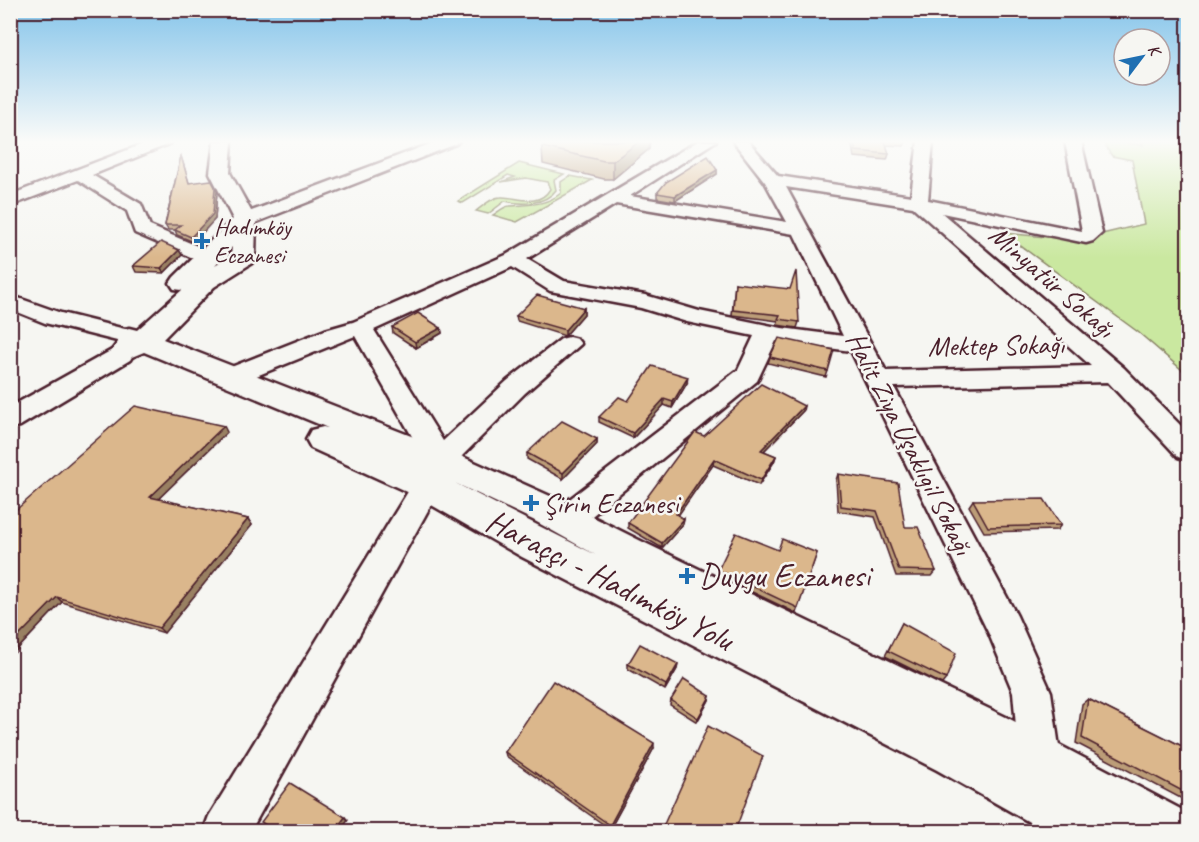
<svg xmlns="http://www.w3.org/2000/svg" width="1199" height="842" viewBox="0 0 1199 842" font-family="Caveat,sans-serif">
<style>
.green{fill:#cae8a0;stroke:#8a8466;stroke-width:1.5}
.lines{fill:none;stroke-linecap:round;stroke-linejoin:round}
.minor-casing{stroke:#4a1f2b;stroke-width:5}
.major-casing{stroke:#4a1f2b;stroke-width:5}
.minor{fill:#f6f6f2;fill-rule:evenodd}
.major{fill:#f6f6f2;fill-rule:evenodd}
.wall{fill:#bc9d78;stroke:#4a1f2b;stroke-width:1.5}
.shaded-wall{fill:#998062;stroke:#4a1f2b;stroke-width:1.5}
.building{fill:#dbb78c;stroke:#4a1f2b;stroke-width:1.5}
.poi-dot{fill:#1f6fb2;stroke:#f6f6f2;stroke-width:2}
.labels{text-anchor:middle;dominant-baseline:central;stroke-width:5;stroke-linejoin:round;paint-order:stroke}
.far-poi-label{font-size:24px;fill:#4a1f2b;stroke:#f6f6f2;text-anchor:start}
.street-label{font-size:28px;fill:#4a1f2b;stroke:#f6f6f2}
.poi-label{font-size:28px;fill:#4a1f2b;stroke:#f6f6f2;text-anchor:start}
.near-poi-label{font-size:33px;fill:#4a1f2b;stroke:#f6f6f2;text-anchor:start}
.near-street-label{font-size:33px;fill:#4a1f2b;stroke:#f6f6f2}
</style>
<rect width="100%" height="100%" fill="#f6f6f2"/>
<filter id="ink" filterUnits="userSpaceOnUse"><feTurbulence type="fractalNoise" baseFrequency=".0167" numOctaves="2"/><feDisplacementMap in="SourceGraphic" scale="12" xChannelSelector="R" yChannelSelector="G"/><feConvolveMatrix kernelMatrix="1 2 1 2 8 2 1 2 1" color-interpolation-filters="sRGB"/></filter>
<g filter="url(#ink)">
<!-- green -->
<g class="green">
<polygon points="1102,141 1143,145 1142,141 1180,141 1188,153 1188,375 1138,332 1003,233 1088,241 1102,234 1144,224 1132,160 1112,156"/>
<path d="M519,163L564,174L554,180L556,190C545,205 521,205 505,201L488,214L476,211C483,206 492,197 501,197C516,196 538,209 550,189L547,182L526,178L501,182L515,177L508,175L463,203L458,201Z"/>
<path d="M570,176L592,180L517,222L493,215C498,212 504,206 510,206C530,204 545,206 561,193V182Z"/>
</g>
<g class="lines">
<defs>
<g id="minor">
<polygon points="151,141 172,141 169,144 92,175 141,204 150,226 214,253 217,257 214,261 200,261 135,233 127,211 78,180 10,206 10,195"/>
<polygon points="438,141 459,141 456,144 252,224 238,224 236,220 238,216"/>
<path d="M698,141H716L630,196L787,222L765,182L733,141H748L778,176L911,196L918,141H933L928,200L1082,231L1065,141H1081L1102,233L1093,241L1086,243L942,213L1124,368L1188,433V460L1178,457L1108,382L894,387L1017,616L1051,692L1061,761L1055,776L1040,782L1025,776L1019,761L1013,692L989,634L851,351L776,341L757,381L576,529L565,532L554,529L549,520L554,511L738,370L754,336L687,322L641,308L550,291L512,267L374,330L443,441L507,381L561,339L569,337L577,339L581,344L525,393L450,468L440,472L430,468L355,336L239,383L230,385L221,383L217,377L221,371L325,330L353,322L506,255ZM786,187L913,207L1091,366L886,371ZM616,204L794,234L843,336L782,328L699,311L645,295L564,281L527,259Z"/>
<polygon points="10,295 61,313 137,332 141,337 137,342 129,344 45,323 10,309"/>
<polygon points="121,347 130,350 133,355 130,360 20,426 10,428 10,407 112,350"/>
<polygon points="427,474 437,477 442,485 250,832 203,832 209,816 417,477"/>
</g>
<path id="major" d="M214,141H232L230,173L256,220L255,258L252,263L214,287L163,339L452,452L559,500L641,541L1010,719L1188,813V832H1047L937,770L522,557L414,495L311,448L306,439L311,430L323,427L328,428L144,352L127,359L117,356L112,350L118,342L115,337L119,331L129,328L137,330L182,290L174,289L170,283L174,277L233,219L210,173ZM232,247L231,255L215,265ZM455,483L533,520L596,555Z"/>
</defs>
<!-- minor casing -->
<use href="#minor" class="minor-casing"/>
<!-- major casing -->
<use href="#major" class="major-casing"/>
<!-- minor -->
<use href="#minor" class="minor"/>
<!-- major -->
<use href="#major" class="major"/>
</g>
<!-- wall -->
<g class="wall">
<polygon points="851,141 906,141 904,146 886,145 889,154 887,160 854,157"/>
<polygon points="542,147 649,149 613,179 604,179 543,164"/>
<polygon points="181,156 189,183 217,191 215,219 194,242 177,235 175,230 168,230 165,225"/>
<polygon points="717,170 717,174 675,201 657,198 657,193"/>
<polygon points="179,250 182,255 164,273 136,272 133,266"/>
<polygon points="735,283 799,322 797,328 777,325 778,321 732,315"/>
<polygon points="584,308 584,314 565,336 517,321 516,316"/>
<polygon points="392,327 441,328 442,333 416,348 393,333"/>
<polygon points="770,357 828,371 826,377 768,363"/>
<polygon points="687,383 672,408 664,405 633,438 599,422 599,417 628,401"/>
<polygon points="803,411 764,451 776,456 774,462 759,485 713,465 678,515 684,519 683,524 662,548 628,528 628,523 704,436"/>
<polygon points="227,432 158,499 248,519 252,525 164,633 62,602 10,657 10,515"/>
<polygon points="597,439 597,444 563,479 527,459 527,453"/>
<polygon points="838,474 905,527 936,571 932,576 896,576 875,517 838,511 836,480"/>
<polygon points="973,500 1061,525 1057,530 984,532 969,506"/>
<polygon points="778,550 817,553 796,613 717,575 718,570"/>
<polygon points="902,623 946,679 942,684 885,656"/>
<polygon points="628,664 678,664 677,669 665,690 628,669"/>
<polygon points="710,696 709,700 697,722 670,705 671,700"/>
<polygon points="1088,699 1188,749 1188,802 1076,743 1082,704"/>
<polygon points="654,748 610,829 506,756 505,752"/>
</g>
<!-- shaded-wall -->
<g class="shaded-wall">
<polygon points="640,141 650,141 649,149 613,179 613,161"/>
<polygon points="717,170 717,174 675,201 675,196"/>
<polygon points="215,187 217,191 215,219 194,242 191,237"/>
<polygon points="179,250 182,255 164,273 161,268"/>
<polygon points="584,308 584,314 565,336 565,330"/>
<polygon points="441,328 442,333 416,348 415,342"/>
<polygon points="688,377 687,383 672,408 673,402"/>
<polygon points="664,399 664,405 633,438 633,433"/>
<polygon points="804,406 803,411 759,456 761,450"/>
<polygon points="224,426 227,432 154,503 150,497"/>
<polygon points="597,439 597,444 563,479 563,473"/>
<polygon points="776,456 774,462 759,485 761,480"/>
<polygon points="714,459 713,465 675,520 676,514"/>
<polygon points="248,519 252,525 164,633 159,628"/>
<polygon points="684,519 683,524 662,548 662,543"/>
<polygon points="57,597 62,602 10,657 10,645"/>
<polygon points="678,664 677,669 665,690 666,685"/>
<polygon points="710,696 709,700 697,722 698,718"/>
<polygon points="654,743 654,748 610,829 610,825"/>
<polygon points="345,817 348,820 341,831 335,831"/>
</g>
<!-- building -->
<g class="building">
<polygon points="550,141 640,141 613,161 604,161 542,147"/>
<polygon points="853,141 885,141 889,154 856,151"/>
<polygon points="181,156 189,183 211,180 215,187 213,214 191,237 175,230 181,225 165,225"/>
<polygon points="708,156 717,170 675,196 657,193 666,182"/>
<polygon points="161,242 179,250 161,268 133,266"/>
<polygon points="796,271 799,322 778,319 780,315 733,310 735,283 790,289"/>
<polygon points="537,295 584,308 565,330 516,316"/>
<polygon points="418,313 441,328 415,342 392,327"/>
<polygon points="779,338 834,350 828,371 770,357"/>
<polygon points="652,366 688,377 673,402 664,399 633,433 599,417 619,397 628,401"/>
<polygon points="761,384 804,406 761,450 776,456 761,480 714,459 676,514 684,519 662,543 628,523 695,432 704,436"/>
<polygon points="135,406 224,426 150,497 248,519 159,628 57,597 10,645 10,515"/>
<polygon points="562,421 597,439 563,473 527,453"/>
<polygon points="838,474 898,483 905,527 918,527 936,571 899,570 877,511 841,506"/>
<polygon points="1044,499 1061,525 988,527 973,500"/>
<polygon points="736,533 778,550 782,539 817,553 798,608 718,570"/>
<polygon points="902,623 956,653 946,679 888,651"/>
<polygon points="640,644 678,664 666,685 628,664"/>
<polygon points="684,679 710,696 698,718 671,700"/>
<polygon points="553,681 654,743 610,825 505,752"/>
<polygon points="1088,699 1188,749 1188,794 1082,738"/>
<polygon points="708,726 763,756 735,831 661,831"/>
<polygon points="290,783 345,817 335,831 275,831 261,822"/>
</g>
</g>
<!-- sky -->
<linearGradient id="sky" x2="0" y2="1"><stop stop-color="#84c4ea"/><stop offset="0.55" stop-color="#fbfbf9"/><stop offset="1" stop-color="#fbfbf9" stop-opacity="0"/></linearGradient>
<rect width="1199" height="258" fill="url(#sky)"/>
<!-- markers -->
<g class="poi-dot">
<path d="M199 232h6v6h6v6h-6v6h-6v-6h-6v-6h6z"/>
<path d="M528 494h6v6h6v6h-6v6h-6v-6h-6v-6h6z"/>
<path d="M684 567h6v6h6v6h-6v6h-6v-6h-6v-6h6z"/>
</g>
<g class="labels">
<!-- far-poi labels -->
<g class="far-poi-label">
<text x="214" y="227">Hadımköy<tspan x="214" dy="28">Eczanesi</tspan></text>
</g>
<!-- street labels -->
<g class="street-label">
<text transform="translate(1052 281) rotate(41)">Minyatür Sokağı</text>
<text transform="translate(996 345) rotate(-1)">Mektep Sokağı</text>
<text transform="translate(910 443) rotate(63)">Halit Ziya Uşaklıgil Sokağı</text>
</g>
<!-- poi labels -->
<g class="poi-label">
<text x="543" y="503">Şirin Eczanesi</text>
</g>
<!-- near-poi labels -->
<g class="near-poi-label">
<text x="699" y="576">Duygu Eczanesi</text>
</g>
<!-- near-street labels -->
<g class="near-street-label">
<text transform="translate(610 580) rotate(27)">Haraççı - Hadımköy Yolu</text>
</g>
</g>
<!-- margin -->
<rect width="1199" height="842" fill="none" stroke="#f6f6f2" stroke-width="36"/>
<rect x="18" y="18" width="1163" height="806" fill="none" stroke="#4a1f2b" stroke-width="2" filter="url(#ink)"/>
<!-- north arrow -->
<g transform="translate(1142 57) rotate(58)"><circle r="28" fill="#f6f6f2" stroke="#b1a0a2" stroke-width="1.5"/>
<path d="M0-4.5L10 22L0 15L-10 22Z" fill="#1f6fb2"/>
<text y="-9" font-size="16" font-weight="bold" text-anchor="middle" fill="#4a1f2b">K</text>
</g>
</svg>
